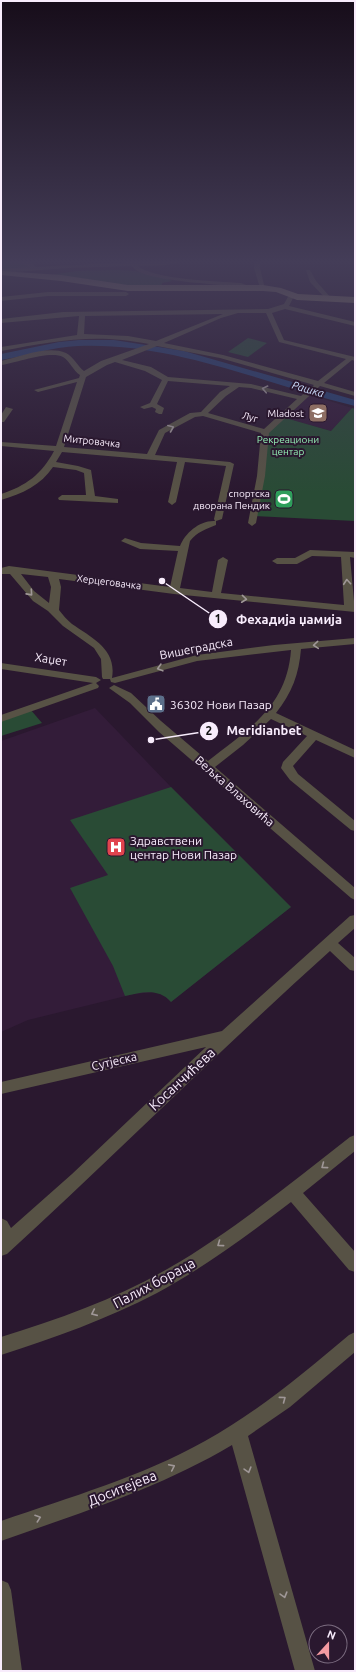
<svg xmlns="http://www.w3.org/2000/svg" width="356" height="1672" viewBox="0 0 356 1672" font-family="Ubuntu,sans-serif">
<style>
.built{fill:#331c39}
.green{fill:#294b35}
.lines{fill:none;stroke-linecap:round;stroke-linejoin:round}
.river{fill:#274071;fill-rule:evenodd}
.minor{fill:#575245;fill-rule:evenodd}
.major{fill:#8d8468;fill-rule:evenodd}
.oneway{stroke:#9f9797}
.labels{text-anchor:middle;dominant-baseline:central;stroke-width:4;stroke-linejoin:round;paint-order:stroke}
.far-poi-label{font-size:10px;fill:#f8ecfc;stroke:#2a182f;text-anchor:end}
.far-street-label{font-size:10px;fill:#f8ecfc;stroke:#2a182f}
.far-park-label{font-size:10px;fill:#94eeb4;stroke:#2a182f}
.far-water-label{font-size:11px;font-style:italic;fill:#ccdefd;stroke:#2a182f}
.street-label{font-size:12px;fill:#f8ecfc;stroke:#2a182f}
.poi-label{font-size:12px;fill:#f8ecfc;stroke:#2a182f;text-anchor:start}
.near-street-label{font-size:14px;fill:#f8ecfc;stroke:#2a182f}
.leader{fill:none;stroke:#f8ecfc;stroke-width:1.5}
.callout-dot{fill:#f8ecfc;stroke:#2a182f;stroke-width:1.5}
.mark-label{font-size:12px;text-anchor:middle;font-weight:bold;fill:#111}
.callout-label{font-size:13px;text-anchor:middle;font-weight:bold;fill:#f8ecfc;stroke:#2a182f;stroke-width:4;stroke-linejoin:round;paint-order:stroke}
</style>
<rect width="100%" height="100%" fill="#2a182f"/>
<!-- built -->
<g class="built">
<polygon points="307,394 352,408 331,431 282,417"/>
<polygon points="95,708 171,787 291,907 171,1002 164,995 155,992 134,994 28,1020 1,1032 1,741"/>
</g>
<!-- green -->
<g class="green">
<polygon points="1,259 34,259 35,269 1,270"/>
<polygon points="116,270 136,271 169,279 172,281 162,283 161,288 154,288 44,276 76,271"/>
<polygon points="248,338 267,343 248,357 228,352"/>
<polygon points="352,408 355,409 355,521 254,516 265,432 282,417 331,431"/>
<polygon points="30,709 42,723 1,736 1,719"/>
<path d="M171,787L291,907L171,1002C159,988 142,992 125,996L113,966L70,888L108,875L70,820Z"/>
</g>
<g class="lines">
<!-- river -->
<path class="river" d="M79,340H114L184,351L355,400V406C264,384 174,342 78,346C52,347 27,356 1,360V354L59,342Z"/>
<!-- minor -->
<g class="minor">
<path d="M13,259H21L34,265L35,267L131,262L134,259L137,262L198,259L166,265L138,266C155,280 217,281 241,283L251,287L248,289C227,283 141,283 132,266L68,268L1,273V269L29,267Z"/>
<polygon points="255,259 261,259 260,268 265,289 260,288 254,268"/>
<polygon points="306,270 310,270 316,281 331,298 331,300 327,300 310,282"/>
<polygon points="48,292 126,292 129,294 126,296 48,296 1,301 1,297"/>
<path d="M291,294L294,296L289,306L355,322V326L285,309L272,313L284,340L355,357V361L352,360L324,383L355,392V396L320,386L269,433L265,476L256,523L252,526L248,523L257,476L261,433L203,416L195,417L165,433L155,455L230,462L234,464L222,519L216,521V525C206,529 197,532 190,541L180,588L212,592L218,560L223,557L228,560L221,593L344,605L341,557L312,556L297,564H277L272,561L277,558H295L310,550L355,552V558L350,557L355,612L174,594L59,579L61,587L59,610C63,615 67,620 72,624C92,638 117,649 112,678L197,655L274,645L355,638V644L301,649C299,674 292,693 276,713L355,750V758L316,740L293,766L298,774L355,821V831L351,830L290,780L281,768L283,762L307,736L271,719L243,745L215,767L355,888V900L351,898L159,732L130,703L109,688L114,685L131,693L161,721L208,761C249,729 287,706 291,650L197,661L115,683L111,682L110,679H103L102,677L101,659L94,648L63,626L48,611L33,601L10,574H1V568L9,566L170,587L178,551L140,549L121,541L125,538L141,543L180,546C185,533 200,520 215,521L214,519L226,466L185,462L176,502L172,505L168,502L177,462L62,452L56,462L78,466L91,470L95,496L118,499V503L59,500L58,498L62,495H86L84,473L76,470L53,467C41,485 22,494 1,500V494C26,486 42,474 54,451L1,446V442L56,446L77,382L38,392L34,390L79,378L80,375C73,371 70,361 63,357C50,350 16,363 1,365V361C20,357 47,345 66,353C74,357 78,367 84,371L101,361L149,344C94,333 55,341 1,351V347L77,335L79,316L1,323V319L63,312L268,309L284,304L289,295ZM238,313H266L279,342L346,359L318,381L223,355L164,343L221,318ZM223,314L156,341L128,336L84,334L85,316ZM157,346L220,358L314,385L301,396L251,384L168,377L151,367L122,360ZM115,362L145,371L162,380L150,403L140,407L144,409L152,407L156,409L155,412L159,414H162L164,408L157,404L168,381L230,386L220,392L201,412L190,413L159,430L147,454L64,447L86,377L107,365ZM239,387L251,388L297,399L264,429L208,413L226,396ZM21,574L48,577L51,587L49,603L34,591Z"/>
<polygon points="6,407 13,409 4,422 1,422 1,415"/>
<polygon points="1,663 96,677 101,680 96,683 99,686 98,688 1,722 1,715 93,683 1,669"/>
<path d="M355,915V928L338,943L355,958V971L350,970L330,951C220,1050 116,1154 7,1254L1,1256V1218L7,1221L11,1228L72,1174L206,1047L1,1094V1082L222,1031L350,916Z"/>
<path d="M355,1135V1151L303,1193L355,1252V1272L349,1270L291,1202C248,1235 205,1267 157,1293C107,1319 54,1338 1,1355V1337C59,1319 116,1299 169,1268C233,1231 291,1183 350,1137Z"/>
<path d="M355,1332V1352L290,1407L248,1436L315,1671H295L232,1445C160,1488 80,1513 1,1541V1521C70,1497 141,1477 205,1441C257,1412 303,1374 349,1335Z"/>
<polygon points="1,1580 8,1583 11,1590 22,1671 2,1671"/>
</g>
<!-- major -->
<polygon class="major" points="1,271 61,275 128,285 263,285 281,288 298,294 355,297 355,303 297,300 276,292 263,291 128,291 61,281 1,275"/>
</g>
<!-- one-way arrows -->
<defs><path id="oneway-chevron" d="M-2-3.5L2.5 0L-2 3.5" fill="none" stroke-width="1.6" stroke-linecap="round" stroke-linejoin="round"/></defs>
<g class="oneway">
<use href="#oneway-chevron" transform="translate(265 389) rotate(-168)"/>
<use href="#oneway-chevron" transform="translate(171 428) rotate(-22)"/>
<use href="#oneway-chevron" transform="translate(347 582) rotate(-95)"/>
<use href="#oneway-chevron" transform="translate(30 593) rotate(48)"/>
<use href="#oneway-chevron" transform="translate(244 599) rotate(6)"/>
<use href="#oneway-chevron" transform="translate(316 645) rotate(175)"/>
<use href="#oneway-chevron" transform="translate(160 668) rotate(164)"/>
<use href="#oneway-chevron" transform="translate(324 1166) rotate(143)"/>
<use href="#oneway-chevron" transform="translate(220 1244) rotate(144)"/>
<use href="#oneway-chevron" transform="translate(94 1313) rotate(156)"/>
<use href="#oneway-chevron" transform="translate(283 1399) rotate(-37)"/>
<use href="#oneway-chevron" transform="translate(172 1467) rotate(-26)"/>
<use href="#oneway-chevron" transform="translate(248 1470) rotate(74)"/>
<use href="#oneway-chevron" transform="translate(38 1518) rotate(-19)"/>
<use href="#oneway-chevron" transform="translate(284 1595) rotate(74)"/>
</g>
<!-- sky -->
<linearGradient id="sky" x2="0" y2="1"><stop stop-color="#170d1a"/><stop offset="0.53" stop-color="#443d58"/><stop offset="1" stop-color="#443d58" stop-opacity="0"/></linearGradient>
<rect width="356" height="493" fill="url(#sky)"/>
<!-- icons -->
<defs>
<symbol id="school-square" viewBox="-11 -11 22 22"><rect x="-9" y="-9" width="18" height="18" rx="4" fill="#8d6e63" stroke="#2a182f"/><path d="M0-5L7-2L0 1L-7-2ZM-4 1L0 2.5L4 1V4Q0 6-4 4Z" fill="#fff"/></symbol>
<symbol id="stadium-square" viewBox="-11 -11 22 22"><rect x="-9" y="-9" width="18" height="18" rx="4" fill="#2e9e5b" stroke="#2a182f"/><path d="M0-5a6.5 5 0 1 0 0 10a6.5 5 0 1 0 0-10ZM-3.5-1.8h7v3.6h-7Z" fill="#fff"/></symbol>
<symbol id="civic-square" viewBox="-11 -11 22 22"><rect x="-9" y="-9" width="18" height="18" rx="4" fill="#5c6f8a" stroke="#2a182f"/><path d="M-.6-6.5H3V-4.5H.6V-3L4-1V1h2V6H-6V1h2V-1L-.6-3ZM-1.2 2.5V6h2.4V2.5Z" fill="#fff"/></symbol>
<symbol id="hospital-square" viewBox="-11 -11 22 22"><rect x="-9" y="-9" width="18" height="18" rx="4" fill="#e0444e" stroke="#2a182f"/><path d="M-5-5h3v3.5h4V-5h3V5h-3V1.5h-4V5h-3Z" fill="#fff"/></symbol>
</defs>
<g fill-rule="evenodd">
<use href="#school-square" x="307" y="402" width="22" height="22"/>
<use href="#stadium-square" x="273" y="488" width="22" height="22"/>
<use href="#civic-square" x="145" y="693" width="22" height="22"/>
<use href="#hospital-square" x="105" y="836" width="22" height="22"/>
</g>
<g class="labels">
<!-- far-poi labels -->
<g class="far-poi-label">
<text x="304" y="413">Mladost</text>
<text x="270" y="493">спортска<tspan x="270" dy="12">дворана Пендик</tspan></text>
</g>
<!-- far-street labels -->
<g class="far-street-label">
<text transform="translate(250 417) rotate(16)">Луг</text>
<text transform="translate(92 441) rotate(6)">Митровачка</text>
<text transform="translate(109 582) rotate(7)">Херцеговачка</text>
</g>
<!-- far-park labels -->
<g class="far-park-label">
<text x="288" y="439">Рекреациони<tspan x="288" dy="12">центар</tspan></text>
</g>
<!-- far-water labels -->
<g class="far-water-label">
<text transform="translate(308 389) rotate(16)">Рашка</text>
</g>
<!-- street labels -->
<g class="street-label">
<text transform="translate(196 648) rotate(-11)">Вишеградска</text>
<text transform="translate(51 659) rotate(9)">Хаџет</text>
<text transform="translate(235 791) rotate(41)">Вељка Влаховића</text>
<text transform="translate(114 1061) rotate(-13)">Сутјеска</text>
</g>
<!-- poi labels -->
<g class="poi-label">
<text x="170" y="704">36302 Нови Пазар</text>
<text x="130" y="840">Здравствени<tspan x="130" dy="14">центар Нови Пазар</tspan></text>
</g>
<!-- near-street labels -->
<g class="near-street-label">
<text transform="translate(182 1079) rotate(-43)">Косанчићева</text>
<text transform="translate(154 1283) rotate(-28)">Палих бораца</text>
<text transform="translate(122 1488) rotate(-22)">Доситејева</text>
</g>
</g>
<!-- callouts -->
<path class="leader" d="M162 581L218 619M151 740L209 731"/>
<g class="callout-dot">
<circle cx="162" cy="581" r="4"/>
<circle cx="151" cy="740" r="4"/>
<circle cx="218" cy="619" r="10"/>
<circle cx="209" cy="731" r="10"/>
</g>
<g class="mark-label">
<text x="218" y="623">1</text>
<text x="209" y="735">2</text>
</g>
<g class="callout-label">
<text x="289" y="624">Фехадија џамија</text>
<text x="264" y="735">Meridianbet</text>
</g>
<!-- border -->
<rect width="356" height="1672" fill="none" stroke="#f8ecfc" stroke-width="4"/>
<!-- north arrow -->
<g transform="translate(328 1644) rotate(21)"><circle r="19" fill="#2a182f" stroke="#7c6d81"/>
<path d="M0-3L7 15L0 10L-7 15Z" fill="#f49aa1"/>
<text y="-6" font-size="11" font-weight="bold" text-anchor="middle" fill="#f8ecfc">N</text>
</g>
</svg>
